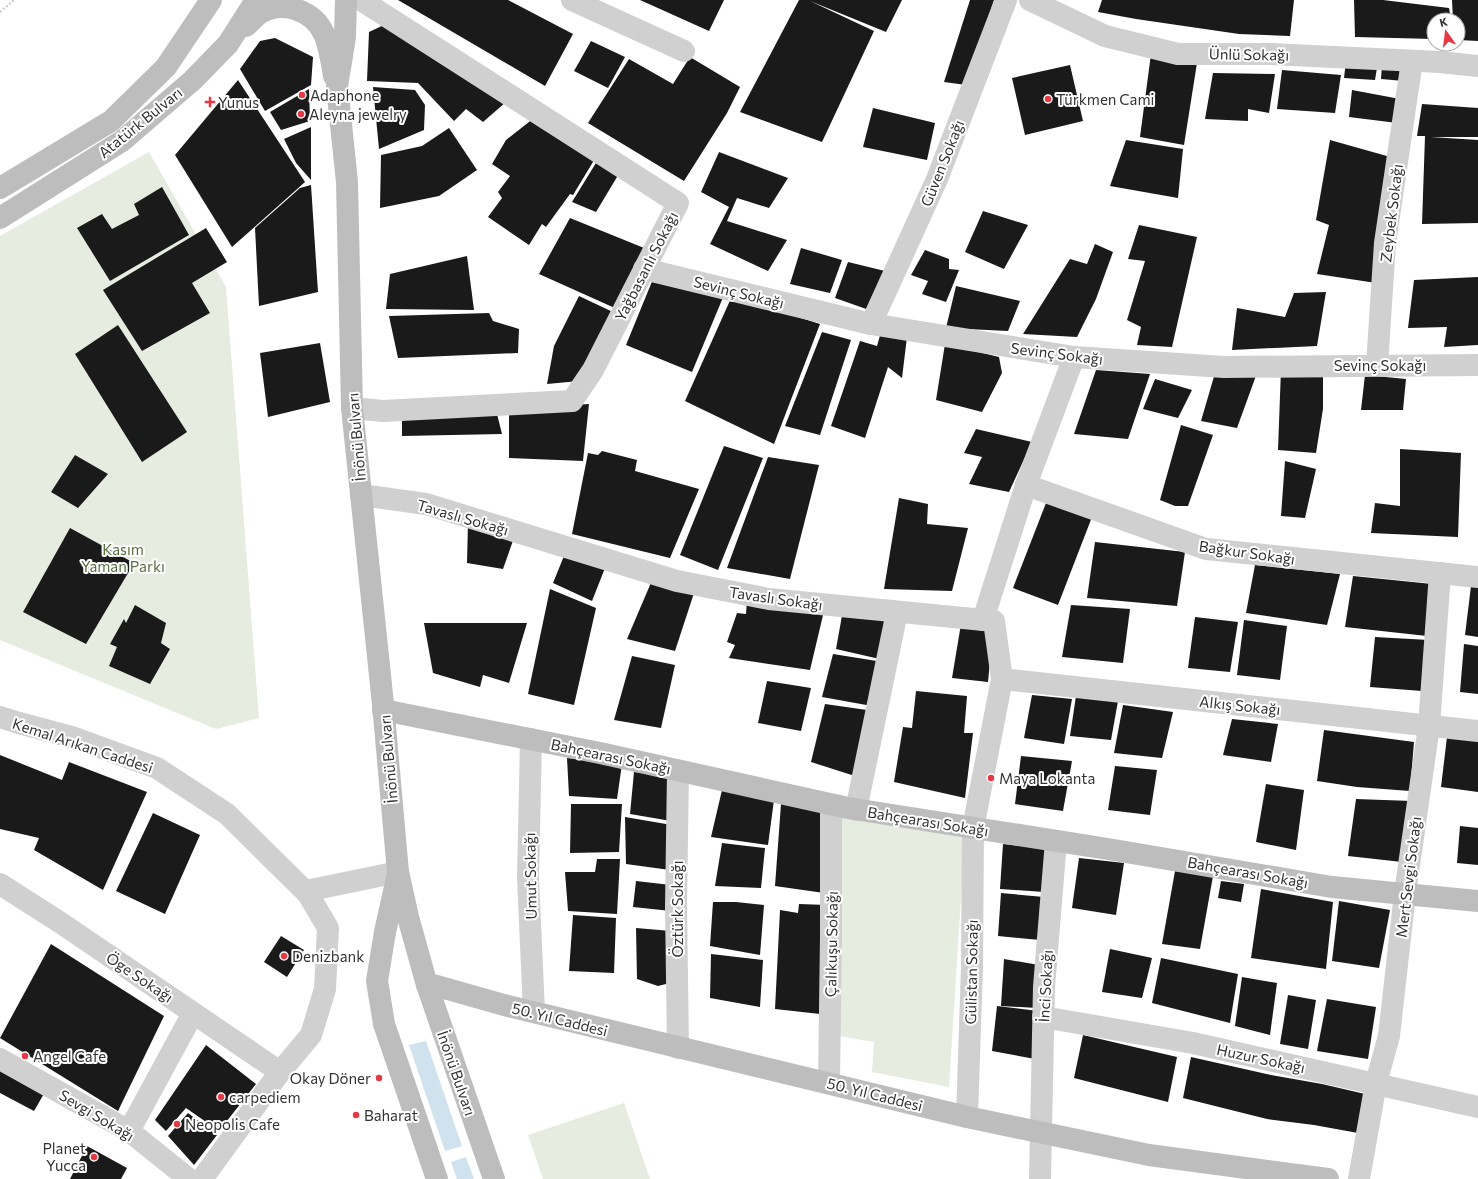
<svg xmlns="http://www.w3.org/2000/svg" width="1478" height="1179" viewBox="0 0 1478 1179" font-family="Commissioner,sans-serif">
<style>
.green{fill:#e6ecdf}
.water{fill:#cfe2ee}
.building{fill:#1a1a1a}
.lines{fill:none;stroke-linecap:round;stroke-linejoin:round}
.path{stroke:#cdcdcd;stroke-width:2.5;stroke-dasharray:2 2;stroke-linecap:butt}
.street{stroke:#d0d0d0;stroke-width:22}
.secondary{stroke:#bdbdbd;stroke-width:22}
.poi-dot{fill:#e63946;stroke:#fff;stroke-width:1.5}
.labels{text-anchor:middle;dominant-baseline:central;stroke-width:4;stroke-linejoin:round;paint-order:stroke}
.street-label{font-size:15px;fill:#333;stroke:#fff}
.poi-label{font-size:15px;fill:#333;stroke:#fff;text-anchor:start}
.park-label{font-size:15px;fill:#56703f;stroke:#fff}
</style>
<rect width="100%" height="100%" fill="#fff"/>
<!-- green -->
<g class="green">
<polygon points="149,152 226,287 259,718 216,729 0,640 0,236"/>
<polygon points="840,816 965,835 949,1087 872,1072 874,1042 838,1036"/>
<polygon points="624,1103 650,1179 543,1179 528,1135"/>
</g>
<!-- water -->
<g class="water">
<polygon points="426,1041 462,1146 445,1151 409,1045"/>
<polygon points="466,1157 474,1179 457,1179 451,1162"/>
</g>
<!-- building -->
<g class="building">
<polygon points="398,0 508,0 573,34 545,86"/>
<polygon points="640,0 724,0 709,31"/>
<polygon points="799,0 902,0 886,32 810,1 874,31 822,142 740,112"/>
<polygon points="970,0 994,0 966,85 944,82"/>
<polygon points="1102,0 1294,0 1290,36 1239,34 1136,19 1098,12"/>
<polygon points="1354,0 1383,0 1449,8 1451,20 1434,20 1434,39 1355,37"/>
<polygon points="1452,0 1478,0 1478,41 1458,40 1458,20 1453,20"/>
<polygon points="386,24 506,102 483,122 466,109 454,121 418,83 367,81 369,32"/>
<polygon points="275,38 313,57 311,85 265,111 240,69 260,41"/>
<polygon points="591,41 625,57 608,88 574,71"/>
<polygon points="1151,54 1197,63 1184,145 1140,137"/>
<polygon points="690,57 740,87 727,113 684,181 588,123 629,59 673,84"/>
<polygon points="1346,61 1378,62 1375,80 1344,78"/>
<polygon points="1070,65 1083,121 1025,135 1012,78"/>
<polygon points="1382,65 1407,66 1404,81 1381,79"/>
<polygon points="1282,70 1341,75 1335,113 1277,109"/>
<polygon points="1213,73 1275,74 1269,113 1248,109 1248,121 1205,119"/>
<polygon points="238,80 305,182 232,247 175,155"/>
<polygon points="373,87 415,90 425,105 424,130 379,149"/>
<polygon points="309,89 310,121 281,130 270,112"/>
<polygon points="1352,90 1400,99 1397,123 1349,117"/>
<polygon points="1422,104 1478,108 1478,137 1431,137 1478,140 1478,223 1422,224 1425,136 1417,136"/>
<polygon points="873,108 935,123 927,160 863,147"/>
<polygon points="534,118 596,157 573,195 570,194 546,227 542,224 529,245 488,217 502,198 498,192 510,176 492,164 506,140"/>
<polygon points="311,127 311,180 296,163 284,139"/>
<polygon points="449,128 477,170 439,196 380,208 381,155 422,146"/>
<polygon points="1126,140 1183,149 1178,198 1110,186"/>
<polygon points="1330,140 1394,158 1376,283 1317,274 1329,225 1316,220"/>
<polygon points="719,152 788,178 769,208 737,198 727,221 787,240 768,271 710,244 729,207 701,192"/>
<polygon points="599,158 620,172 596,212 572,202"/>
<polygon points="311,185 318,292 259,306 255,228 300,188"/>
<polygon points="162,187 189,235 110,281 77,228 102,214 112,229 139,215 134,204"/>
<polygon points="983,211 1028,225 1004,269 965,252"/>
<polygon points="570,218 649,250 617,309 539,274"/>
<polygon points="1139,225 1197,237 1172,347 1137,345 1141,327 1127,320 1145,261 1128,259"/>
<polygon points="206,228 227,262 192,283 210,313 142,351 103,290"/>
<polygon points="1095,244 1113,252 1096,299 1077,337 1023,334 1070,259 1087,264"/>
<polygon points="801,248 842,260 830,293 790,284"/>
<polygon points="925,250 949,259 949,269 959,270 946,302 922,294 928,281 911,275"/>
<polygon points="467,256 474,310 386,309 390,274"/>
<polygon points="848,262 885,271 869,310 835,298"/>
<polygon points="1478,277 1478,345 1444,347 1447,327 1408,328 1414,280"/>
<polygon points="653,279 724,295 692,372 626,345"/>
<polygon points="956,286 1020,301 1008,331 946,328"/>
<polygon points="1326,292 1317,346 1232,350 1237,308 1285,317 1294,293"/>
<polygon points="579,296 615,313 579,381 547,384 554,346"/>
<polygon points="732,296 820,324 774,444 685,401"/>
<polygon points="489,313 493,321 519,329 518,353 398,358 389,316"/>
<polygon points="118,325 187,432 142,462 75,354"/>
<polygon points="822,332 851,340 820,435 785,426"/>
<polygon points="881,332 907,337 902,378 888,367 865,438 831,426 860,341 877,346"/>
<polygon points="320,343 330,402 268,417 260,353"/>
<polygon points="945,344 999,357 1002,373 982,412 936,400"/>
<polygon points="1281,369 1323,372 1323,409 1316,453 1278,450"/>
<polygon points="1096,370 1150,374 1128,439 1074,434"/>
<polygon points="1215,373 1257,373 1237,428 1201,421"/>
<polygon points="1365,375 1406,379 1403,410 1361,410"/>
<polygon points="1155,379 1192,390 1178,418 1143,409"/>
<polygon points="589,404 583,461 509,458 509,409"/>
<polygon points="496,410 502,434 402,436 402,415"/>
<polygon points="1181,425 1213,435 1188,506 1175,506 1160,500"/>
<polygon points="976,429 1032,442 1009,492 969,484 982,457 964,453"/>
<polygon points="724,446 763,458 718,570 680,555"/>
<polygon points="1400,449 1461,453 1458,537 1371,533 1375,503 1400,506"/>
<polygon points="602,451 637,460 635,471 699,489 670,558 572,534 588,453 598,455"/>
<polygon points="75,455 108,474 78,508 51,492"/>
<polygon points="768,457 819,465 790,579 727,568"/>
<polygon points="1285,461 1316,469 1305,518 1281,516"/>
<polygon points="899,498 928,504 927,524 968,528 952,591 884,589"/>
<polygon points="1046,503 1092,517 1058,605 1013,588"/>
<polygon points="468,522 515,535 503,569 467,563"/>
<polygon points="70,528 134,563 86,644 23,612"/>
<polygon points="1095,542 1185,552 1177,606 1087,598"/>
<polygon points="566,551 607,563 592,601 553,583"/>
<polygon points="1255,565 1340,574 1327,625 1246,613"/>
<polygon points="1353,576 1432,584 1427,636 1345,627"/>
<polygon points="653,578 695,590 675,651 627,639"/>
<polygon points="1471,586 1478,587 1478,637 1465,635"/>
<polygon points="550,589 596,608 574,705 528,694"/>
<polygon points="747,600 824,611 810,670 729,658 735,645 727,642 737,613 746,614"/>
<polygon points="135,605 166,623 161,643 170,649 150,684 109,666 117,647 110,644 124,619 126,623"/>
<polygon points="1071,605 1130,609 1123,663 1062,657"/>
<polygon points="843,610 895,614 884,660 836,649"/>
<polygon points="1195,617 1238,622 1230,672 1188,668"/>
<polygon points="1244,620 1287,626 1280,680 1237,675"/>
<polygon points="424,623 527,623 509,683 483,675 480,687 433,673"/>
<polygon points="961,624 993,629 988,682 952,678"/>
<polygon points="1375,637 1429,640 1422,691 1370,687"/>
<polygon points="1464,644 1478,646 1478,694 1460,692"/>
<polygon points="833,654 883,662 872,706 822,697"/>
<polygon points="632,656 675,665 661,728 614,720"/>
<polygon points="767,681 811,688 801,731 758,723"/>
<polygon points="916,691 967,696 964,733 973,733 965,798 894,782 903,727 912,728"/>
<polygon points="1032,695 1072,699 1064,744 1024,738"/>
<polygon points="1076,696 1118,701 1111,740 1070,736"/>
<polygon points="825,704 874,711 858,777 811,762"/>
<polygon points="1123,705 1173,712 1162,758 1114,753"/>
<polygon points="1232,719 1278,724 1271,762 1223,755"/>
<polygon points="1324,730 1414,742 1410,791 1357,787 1317,781"/>
<polygon points="1447,737 1478,741 1478,792 1441,787"/>
<polygon points="0,755 62,780 69,762 147,792 103,890 34,850 39,838 0,829"/>
<polygon points="1021,756 1072,761 1063,811 1015,804"/>
<polygon points="567,758 622,764 617,799 569,796"/>
<polygon points="1115,766 1157,770 1150,815 1108,810"/>
<polygon points="634,772 673,776 671,821 630,814"/>
<polygon points="1266,784 1304,790 1296,850 1256,842"/>
<polygon points="722,790 774,800 768,845 711,837"/>
<polygon points="1356,799 1412,801 1402,862 1348,856"/>
<polygon points="571,804 622,804 619,852 570,853"/>
<polygon points="781,804 826,808 824,893 775,886"/>
<polygon points="153,813 200,835 165,914 116,891"/>
<polygon points="625,817 672,825 670,870 626,864"/>
<polygon points="1460,826 1478,828 1478,865 1457,863"/>
<polygon points="722,843 765,848 761,888 715,886"/>
<polygon points="1003,844 1048,849 1044,892 1000,889"/>
<polygon points="1079,858 1124,863 1116,915 1072,908"/>
<polygon points="597,859 620,859 617,914 568,911 565,872 595,872"/>
<polygon points="1175,871 1213,876 1200,949 1162,944"/>
<polygon points="636,881 671,885 671,911 633,907"/>
<polygon points="1221,881 1244,884 1241,902 1218,898"/>
<polygon points="1261,889 1333,902 1326,969 1251,958"/>
<polygon points="1001,893 1044,897 1040,940 998,936"/>
<polygon points="1339,901 1390,910 1379,968 1332,961"/>
<polygon points="713,902 736,902 764,905 760,955 710,946"/>
<polygon points="799,904 827,905 820,1014 775,1009 780,910 798,913"/>
<polygon points="573,915 616,918 614,973 569,971"/>
<polygon points="636,928 671,931 670,983 658,986 637,979"/>
<polygon points="281,936 304,950 287,977 264,962"/>
<polygon points="51,944 164,1016 118,1111 0,1038"/>
<polygon points="1110,949 1152,958 1142,998 1102,992"/>
<polygon points="711,954 763,960 760,1007 710,998"/>
<polygon points="1161,958 1238,974 1230,1023 1152,1003"/>
<polygon points="1004,959 1039,965 1037,1008 1001,1006"/>
<polygon points="1242,977 1277,983 1270,1035 1235,1026"/>
<polygon points="1288,995 1316,1000 1308,1049 1280,1044"/>
<polygon points="1327,999 1376,1007 1368,1059 1317,1051"/>
<polygon points="997,1006 1038,1011 1035,1059 992,1051"/>
<polygon points="1083,1035 1177,1057 1168,1102 1074,1078"/>
<polygon points="206,1045 256,1084 219,1131 186,1108 166,1131 155,1120"/>
<polygon points="1191,1057 1271,1075 1322,1084 1365,1094 1358,1133 1314,1125 1267,1119 1183,1098"/>
<polygon points="0,1067 45,1092 34,1111 0,1093"/>
<polygon points="188,1113 217,1135 194,1165 168,1136"/>
<polygon points="87,1146 127,1168 121,1179 70,1179"/>
</g>
<g class="lines">
<!-- path -->
<polyline class="path" points="0,12 14,0"/>
<!-- street -->
<g class="street">
<polyline points="572,0 684,51"/>
<polyline points="1030,0 1105,36 1178,54 1270,54 1440,62 1478,66"/>
<polyline points="644,269 871,324 1074,357 1224,367 1478,365"/>
<polyline points="871,324 937,179 1006,0"/>
<polyline points="1377,365 1385,243 1412,61"/>
<polyline points="352,408 383,411 572,401 593,370 678,203 361,0"/>
<polyline points="1026,485 1206,549 1478,577"/>
<polyline points="361,495 426,504 677,581 769,599 994,621 1002,679 973,828 972,967 967,1117"/>
<polyline points="983,620 1026,485 1074,357"/>
<polyline points="1002,679 1478,731"/>
<polyline points="0,717 19,723 75,738 157,768 227,814 308,894 328,928 325,989 311,1035 280,1072 202,1179"/>
<polyline points="531,739 528,878 534,1012"/>
<polyline points="856,810 897,612"/>
<polyline points="0,884 61,923 280,1072"/>
<polyline points="306,891 398,872"/>
<polyline points="1043,1017 1193,1043 1478,1107"/>
<polyline points="678,1048 676,907 678,771"/>
<polyline points="0,1059 129,1131 189,1179"/>
<polyline points="829,1083 831,936 831,805"/>
<polyline points="129,1131 193,1013"/>
<polyline points="1040,1179 1044,987 1056,841"/>
<polyline points="1359,1179 1376,1083 1389,1036 1405,893 1429,726 1440,573"/>
</g>
<!-- secondary -->
<g class="secondary">
<polyline points="346,0 345,36 342,56 337,86 347,182 352,408 383,704 398,872 408,917 427,985 494,1179"/>
<path d="M246,26C251,22 256,15 262,12C284,0 314,11 324,34C329,44 332,64 334,76"/>
<polyline points="0,188 111,121 166,67 211,0"/>
<polyline points="0,218 122,141 193,80 228,44 256,0"/>
<polyline points="383,710 600,753 848,808 1108,849 1332,887 1478,901"/>
<polyline points="397,878 385,932 377,981 384,1024 437,1179"/>
<polyline points="427,985 437,986 504,1005 967,1117 1149,1155 1328,1179"/>
</g>
</g>
<!-- markers -->
<g class="poi-dot">
<circle cx="302" cy="95" r="4"/>
<circle cx="1048" cy="99" r="4"/>
<path d="M208 96h4v4h4v4h-4v4h-4v-4h-4v-4h4z"/>
<circle cx="301" cy="114" r="4"/>
<circle cx="991" cy="778" r="4"/>
<circle cx="284" cy="956" r="4"/>
<circle cx="25" cy="1056" r="4"/>
<circle cx="379" cy="1078" r="4"/>
<circle cx="221" cy="1097" r="4"/>
<circle cx="356" cy="1115" r="4"/>
<circle cx="177" cy="1124" r="4"/>
<circle cx="94" cy="1157" r="4"/>
</g>
<g class="labels">
<!-- street labels -->
<g class="street-label">
<text transform="translate(1249 54) rotate(1)">Ünlü Sokağı</text>
<text transform="translate(140 122) rotate(-39)">Atatürk Bulvarı</text>
<text transform="translate(942 163) rotate(-68)">Güven Sokağı</text>
<text transform="translate(1391 213) rotate(-83)">Zeybek Sokağı</text>
<text transform="translate(646 266) rotate(-63)">Yağbasanlı Sokağı</text>
<text transform="translate(739 292) rotate(14)">Sevinç Sokağı</text>
<text transform="translate(1057 353) rotate(7)">Sevinç Sokağı</text>
<text x="1380" y="365">Sevinç Sokağı</text>
<text transform="translate(356 437) rotate(-95)">İnönü Bulvarı</text>
<text transform="translate(463 517) rotate(16)">Tavaslı Sokağı</text>
<text transform="translate(1247 552) rotate(8)">Bağkur Sokağı</text>
<text transform="translate(776 598) rotate(8)">Tavaslı Sokağı</text>
<text transform="translate(1240 705) rotate(6)">Alkış Sokağı</text>
<text transform="translate(83 745) rotate(18)">Kemal Arıkan Caddesi</text>
<text transform="translate(611 756) rotate(12)">Bahçearası Sokağı</text>
<text transform="translate(388 759) rotate(-95)">İnönü Bulvarı</text>
<text transform="translate(928 821) rotate(9)">Bahçearası Sokağı</text>
<text transform="translate(1248 872) rotate(10)">Bahçearası Sokağı</text>
<text transform="translate(530 876) rotate(-91)">Umut Sokağı</text>
<text transform="translate(1408 877) rotate(-83)">Mert Sevgi Sokağı</text>
<text transform="translate(677 909) rotate(-90)">Öztürk Sokağı</text>
<text transform="translate(831 944) rotate(-89)">Çalıkuşu Sokağı</text>
<text transform="translate(971 972) rotate(-89)">Gülistan Sokağı</text>
<text transform="translate(140 977) rotate(34)">Öge Sokağı</text>
<text transform="translate(1045 986) rotate(-87)">İnci Sokağı</text>
<text transform="translate(560 1019) rotate(14)">50. Yıl Caddesi</text>
<text transform="translate(1261 1058) rotate(12)">Huzur Sokağı</text>
<text transform="translate(457 1073) rotate(71)">İnönü Bulvarı</text>
<text transform="translate(875 1094) rotate(14)">50. Yıl Caddesi</text>
<text transform="translate(97 1115) rotate(31)">Sevgi Sokağı</text>
</g>
<!-- poi labels -->
<g class="poi-label">
<text x="310" y="95">Adaphone</text>
<text x="1056" y="99">Türkmen Cami</text>
<text x="218" y="102">Yunus</text>
<text x="309" y="114">Aleyna jewelry</text>
<text x="999" y="778">Maya Lokanta</text>
<text x="292" y="956">Denizbank</text>
<text x="33" y="1056">Angel Cafe</text>
<text x="371" y="1078" text-anchor="end">Okay Döner</text>
<text x="229" y="1097">carpediem</text>
<text x="364" y="1115">Baharat</text>
<text x="185" y="1124">Neopolis Cafe</text>
<text x="86" y="1148" text-anchor="end">Planet<tspan x="86" dy="17">Yucca</tspan></text>
</g>
<!-- park labels -->
<g class="park-label">
<text x="123" y="549">Kasım<tspan x="123" dy="17">Yaman Parkı</tspan></text>
</g>
</g>
<!-- north arrow -->
<g transform="translate(1446 32) rotate(346)"><circle r="19" fill="#ffffff" stroke="#adadad"/>
<path d="M0-3L7 15L0 10L-7 15Z" fill="#e63946"/>
<text y="-6" font-size="11" font-weight="bold" text-anchor="middle" fill="#333333">K</text>
</g>
</svg>
